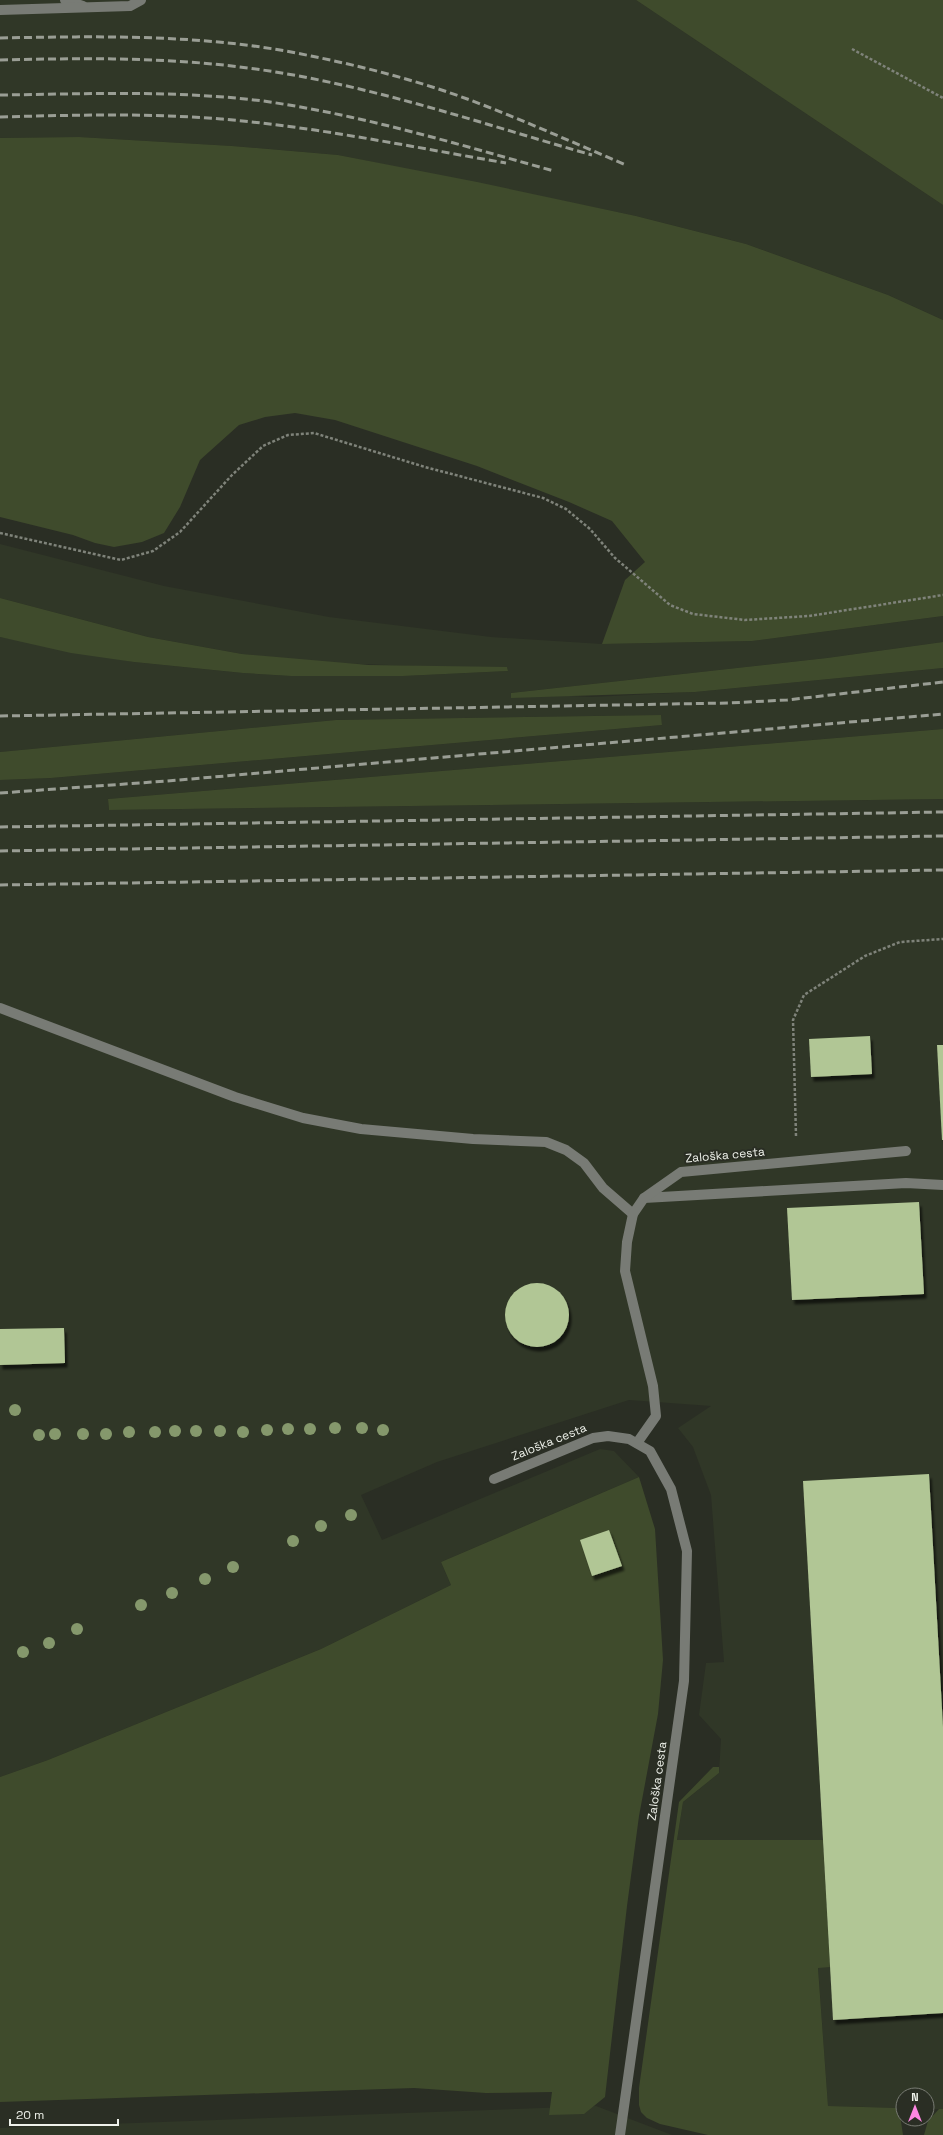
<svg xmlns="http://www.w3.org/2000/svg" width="943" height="2135" viewBox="0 0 943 2135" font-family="'Space Grotesk',sans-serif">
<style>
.built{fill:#303727}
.green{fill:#3f4b2c}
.building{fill:#b1c695;filter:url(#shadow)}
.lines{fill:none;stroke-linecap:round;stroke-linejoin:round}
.path{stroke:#7f837a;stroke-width:2.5;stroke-dasharray:3 2;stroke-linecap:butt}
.minor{stroke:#787b75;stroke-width:10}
.rail{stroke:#9a9e95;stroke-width:3;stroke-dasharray:8 4;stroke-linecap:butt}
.tree{fill:#85986c}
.labels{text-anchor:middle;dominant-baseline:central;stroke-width:4;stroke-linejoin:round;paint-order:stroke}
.street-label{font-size:12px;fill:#eff2eb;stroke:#2a2e24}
</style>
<defs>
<filter id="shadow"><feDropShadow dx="2.5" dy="4.5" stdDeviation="1" flood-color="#0009"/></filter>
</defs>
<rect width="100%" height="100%" fill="#2a2e24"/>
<!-- built -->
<g class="built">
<polygon points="0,0 636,0 943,205 943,320 888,295 746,244 636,216 338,155 232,146 79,137 0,138"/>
<polygon points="0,544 164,586 329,617 491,637 602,644 752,641 943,616 943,642 827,658 511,693 591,697 695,692 943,668 943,729 108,799 109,810 943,799 943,2109 927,2109 927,2095 903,2095 903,2108 828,2106 818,1967 830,1967 823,1840 677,1840 683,1802 719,1773 721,1739 699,1715 706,1663 724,1662 711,1495 693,1447 678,1428 711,1406 629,1400 437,1462 361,1495 382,1540 600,1449 614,1451 639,1477 441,1562 451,1585 321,1649 48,1760 0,1777 0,780 51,778 662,725 661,715 336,720 0,752 0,637 134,662 243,673 291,676 403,676 508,671 507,667 443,667 332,663 242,654 148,637 0,598"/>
<polygon points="596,2106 672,2135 0,2135 0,2128"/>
</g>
<!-- green -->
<g class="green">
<polygon points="636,0 943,0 943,205"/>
<polygon points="79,137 232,146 338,155 477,182 636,216 746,244 888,295 943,320 943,616 752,641 602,644 625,580 645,562 612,521 569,502 477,466 335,420 295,413 265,417 239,425 200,460 180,507 164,533 142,542 114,547 95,543 73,535 0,517 0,138"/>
<polygon points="0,598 148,637 242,654 369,665 507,667 508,671 403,676 291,676 243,673 134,662 71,653 0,637"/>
<polygon points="943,642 943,668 695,692 511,698 511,693 827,658"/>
<polygon points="661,715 662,725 51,778 0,780 0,752 336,720"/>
<polygon points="943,729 943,799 109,810 108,799"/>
<polygon points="639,1477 655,1529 663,1660 658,1714 639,1816 627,1906 605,2097 584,2114 549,2115 552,2092 486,2093 414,2088 0,2102 0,1777 48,1760 321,1649 451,1585 441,1562"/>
<polygon points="713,1767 719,1767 719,1773 683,1802 677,1840 823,1840 830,1967 818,1968 828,2106 899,2108 903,2135 708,2135 660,2124 647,2118 641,2112 639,2105 639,2088 679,1802"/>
<polygon points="939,2109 943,2109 943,2135 924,2135 928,2121"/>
</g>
<!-- building -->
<g class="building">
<polygon points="870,1036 872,1074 811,1077 809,1039"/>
<polygon points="937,1045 943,1045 943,1140 942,1140"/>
<polygon points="919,1202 924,1294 792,1300 787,1208"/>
<circle cx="537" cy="1315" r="32"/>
<polygon points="64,1328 65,1363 0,1365 0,1329"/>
<polygon points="929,1474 943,1727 943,2013 833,2020 803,1481"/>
<polygon points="609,1530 622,1566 592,1576 580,1540"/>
</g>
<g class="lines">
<!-- path -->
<g class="path">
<polyline points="852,49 943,98"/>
<polyline points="0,533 121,560 153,551 180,532 232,475 263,446 288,435 314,433 425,467 543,498 566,509 590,529 615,558 670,605 693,614 745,620 809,616 943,595"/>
<polyline points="796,1136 793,1020 804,995 865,956 900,942 943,939"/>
</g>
<!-- minor -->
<g class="minor">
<polyline points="65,0 83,6"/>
<polyline points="0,10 130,6 141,0"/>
<polyline points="0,1008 235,1097 303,1118 361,1129 473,1139 546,1142 566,1150 584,1163 603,1188 633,1214"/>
<polyline points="644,1198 906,1183 943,1185"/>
<polyline points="637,1443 656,1416 653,1386 625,1271 627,1242 633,1214 644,1198 681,1172 906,1151"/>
<polyline points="494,1479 593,1438 608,1436 629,1439 650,1451 671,1489 687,1551 684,1681 620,2135"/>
</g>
<!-- rail -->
<g class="rail">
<path d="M0,38C104,36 209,34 311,56C365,67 419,81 470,100C523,120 574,143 626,165"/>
<path d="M0,60C83,58 165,57 248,68C365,83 479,123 592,155"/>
<path d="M0,95C87,94 176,90 263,101C362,115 457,144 554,171"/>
<path d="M0,117C74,115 148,113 221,119C317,127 412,147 506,163"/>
<polyline points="0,716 728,703 787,700 943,682"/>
<polyline points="0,793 167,781 943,714"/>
<polyline points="0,827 943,812"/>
<polyline points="0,851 943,836"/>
<polyline points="0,885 943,870"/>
</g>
</g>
<!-- trees -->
<g class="tree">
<circle cx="15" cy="1410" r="6"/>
<circle cx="335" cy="1428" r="6"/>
<circle cx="362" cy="1428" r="6"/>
<circle cx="288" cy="1429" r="6"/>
<circle cx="310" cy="1429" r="6"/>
<circle cx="267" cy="1430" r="6"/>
<circle cx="383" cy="1430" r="6"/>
<circle cx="175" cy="1431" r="6"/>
<circle cx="196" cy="1431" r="6"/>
<circle cx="220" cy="1431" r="6"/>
<circle cx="129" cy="1432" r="6"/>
<circle cx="155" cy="1432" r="6"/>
<circle cx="243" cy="1432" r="6"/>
<circle cx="55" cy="1434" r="6"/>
<circle cx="83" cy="1434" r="6"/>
<circle cx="106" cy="1434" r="6"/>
<circle cx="39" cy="1435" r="6"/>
<circle cx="351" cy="1515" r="6"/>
<circle cx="321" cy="1526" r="6"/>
<circle cx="293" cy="1541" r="6"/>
<circle cx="233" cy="1567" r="6"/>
<circle cx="205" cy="1579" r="6"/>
<circle cx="172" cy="1593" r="6"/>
<circle cx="141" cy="1605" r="6"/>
<circle cx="77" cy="1629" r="6"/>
<circle cx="49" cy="1643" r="6"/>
<circle cx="23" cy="1652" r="6"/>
</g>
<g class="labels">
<!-- street labels -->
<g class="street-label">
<text transform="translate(725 1155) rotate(-5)">Zaloška cesta</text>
<text transform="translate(549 1442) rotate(-22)">Zaloška cesta</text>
<text transform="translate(657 1781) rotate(-82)">Zaloška cesta</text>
</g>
</g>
<!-- north arrow -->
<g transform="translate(915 2107)"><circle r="19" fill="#2a2e24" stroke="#797c74"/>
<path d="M0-3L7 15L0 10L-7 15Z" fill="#fd86e1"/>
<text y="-6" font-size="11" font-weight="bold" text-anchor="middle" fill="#eff2eb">N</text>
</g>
<!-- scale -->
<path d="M10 2119v6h108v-6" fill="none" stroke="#eff2eb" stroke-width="2"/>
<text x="16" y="2119" font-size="12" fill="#eff2eb" stroke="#2a2e24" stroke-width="3" paint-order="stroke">20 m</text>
</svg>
